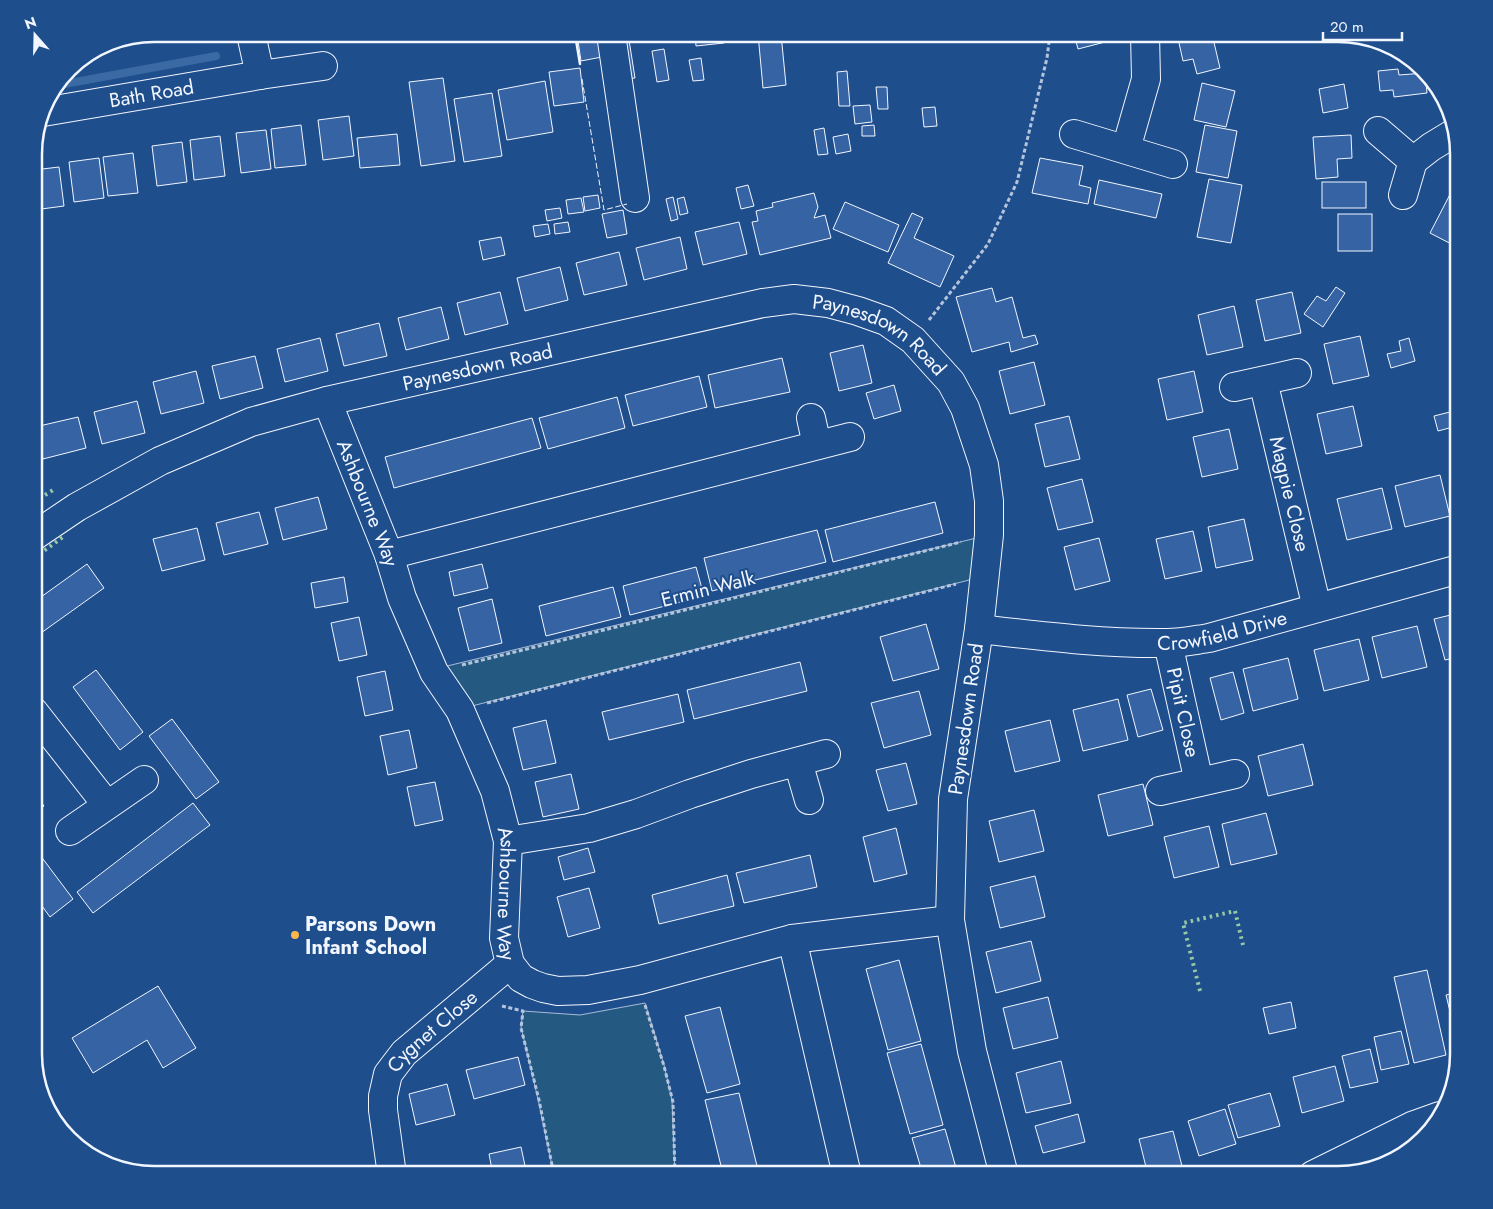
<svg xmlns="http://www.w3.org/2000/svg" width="1493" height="1209" viewBox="0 0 1493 1209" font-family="Jost,sans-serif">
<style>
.green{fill:#245a82;stroke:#a8bbd7}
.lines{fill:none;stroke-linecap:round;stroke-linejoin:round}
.stream{stroke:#3b69a3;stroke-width:8}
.building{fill:#3563a3;stroke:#f2f6ff}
.minor-casing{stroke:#f2f6ff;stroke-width:30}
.path{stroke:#b3c4dc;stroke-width:3;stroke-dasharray:4 2.5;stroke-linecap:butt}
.minor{stroke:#1f4e8c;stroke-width:28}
.hedge{stroke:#97c8a6;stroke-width:4;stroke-dasharray:2.5 4;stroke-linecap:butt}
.fence{stroke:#f2f6ff;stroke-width:1;stroke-dasharray:6 2.5;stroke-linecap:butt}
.wall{stroke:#f2f6ff;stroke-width:2.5}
.poi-dot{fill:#ffb74d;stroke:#1f4e8c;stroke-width:2}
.labels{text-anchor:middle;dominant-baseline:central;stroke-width:4;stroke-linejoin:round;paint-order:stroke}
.street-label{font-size:20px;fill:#f2f6ff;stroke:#1f4e8c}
.poi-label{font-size:20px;font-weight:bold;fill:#f2f6ff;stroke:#1f4e8c;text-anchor:start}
.rim{fill:none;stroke:#f2f6ff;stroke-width:2.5}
</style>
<rect width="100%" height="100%" fill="#1f4e8c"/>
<!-- green -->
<g class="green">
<polygon points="989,535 985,576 460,709 443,667"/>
<polygon points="645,1003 664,1065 672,1100 675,1175 554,1175 538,1099 521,1027 523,1011 580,1015"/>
</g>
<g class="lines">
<!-- stream -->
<polyline class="stream" points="59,85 216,56"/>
</g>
<!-- building -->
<g class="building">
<polygon points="577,34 603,34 607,56 581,61"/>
<polygon points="695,34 723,34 724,43 696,46"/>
<polygon points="758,34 781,34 786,85 763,88"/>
<polygon points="1074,34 1111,34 1113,40 1078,49"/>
<polygon points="1177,34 1212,34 1220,68 1197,74 1193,59 1183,61"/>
<polygon points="629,40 635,78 625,79 620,41"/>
<polygon points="664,49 669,80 657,82 652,51"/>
<polygon points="701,58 704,80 693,81 689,60"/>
<polygon points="580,68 584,102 554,106 549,72"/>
<polygon points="1398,69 1399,75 1425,73 1427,93 1394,97 1393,90 1380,91 1378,71"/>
<polygon points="847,71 850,106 839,106 837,72"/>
<polygon points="443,78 455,161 421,166 409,82"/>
<polygon points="545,81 553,132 507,140 498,90"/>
<polygon points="1202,83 1235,91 1226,127 1194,120"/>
<polygon points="1344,84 1348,108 1323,113 1319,89"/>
<polygon points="876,87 887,87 888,109 878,109"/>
<polygon points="492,93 502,156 464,162 454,99"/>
<polygon points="870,105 872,122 855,124 853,106"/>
<polygon points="935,107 937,126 924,127 922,108"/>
<polygon points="349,116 354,156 323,160 318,120"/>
<polygon points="301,125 306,165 275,168 271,129"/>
<polygon points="874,125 875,136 862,136 862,126"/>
<polygon points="1205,125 1237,131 1228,178 1196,172"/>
<polygon points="824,128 828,154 818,155 814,130"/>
<polygon points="266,130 271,169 241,173 236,133"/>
<polygon points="397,134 400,165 360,168 357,138"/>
<polygon points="848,134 851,151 836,154 833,137"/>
<polygon points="1351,135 1352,158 1337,159 1338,177 1316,179 1313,137"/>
<polygon points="220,136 225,176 194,180 190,140"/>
<polygon points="182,142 187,182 157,186 152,146"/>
<polygon points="133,153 138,193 108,196 103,157"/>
<polygon points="99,158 104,198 74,202 69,162"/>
<polygon points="1040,158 1083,166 1079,185 1091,188 1088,204 1032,193"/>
<polygon points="59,167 64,206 34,210 34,170"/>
<polygon points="1459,177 1459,248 1430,233"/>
<polygon points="1209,179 1242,185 1231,243 1197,237"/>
<polygon points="1099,180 1162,194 1156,218 1094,204"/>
<rect x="1322" y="182" width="44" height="26"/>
<polygon points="748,185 754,206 741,209 736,188"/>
<polygon points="814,193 818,207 814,218 825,215 831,238 760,255 752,222 758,221 756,211 773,207 772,203"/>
<polygon points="598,195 600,208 585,211 583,197"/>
<polygon points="673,197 678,219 671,221 666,199"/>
<polygon points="684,197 688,213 680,215 677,199"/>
<polygon points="581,198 584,212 568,214 566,200"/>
<polygon points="845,202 899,225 888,252 833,229"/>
<polygon points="560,208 562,218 547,221 545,210"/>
<polygon points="623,210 627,234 607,238 602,214"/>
<polygon points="912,213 923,218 914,238 954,256 940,287 888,263"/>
<rect x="1338" y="214" width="34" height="37"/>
<polygon points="568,222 570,232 555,234 554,224"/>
<polygon points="739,222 747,254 703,265 695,232"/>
<polygon points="548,224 550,234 535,237 533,226"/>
<polygon points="501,237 505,255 483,260 479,241"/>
<polygon points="680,237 687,269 644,280 636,248"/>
<polygon points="619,252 627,285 584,295 576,263"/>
<polygon points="560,267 568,300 525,311 517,278"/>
<polygon points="1336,287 1345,293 1323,327 1304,314 1317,296 1326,301"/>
<polygon points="992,288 996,302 1012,297 1023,338 1035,335 1038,344 1011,352 1009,342 972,352 956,297"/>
<polygon points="500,292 508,324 465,335 457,303"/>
<polygon points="1292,292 1301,333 1265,341 1256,300"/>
<polygon points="1234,306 1243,347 1207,355 1198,315"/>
<polygon points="441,307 449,339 406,350 398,318"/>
<polygon points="379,323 387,356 344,366 336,334"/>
<polygon points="1360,336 1369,376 1333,384 1324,344"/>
<polygon points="320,338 328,371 285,382 277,349"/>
<polygon points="1409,338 1415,361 1391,368 1387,354 1401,351 1399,341"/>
<polygon points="863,345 872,383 839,391 830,353"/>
<polygon points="255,356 263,388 220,399 212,366"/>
<polygon points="782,358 790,392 715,408 708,375"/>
<polygon points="1034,362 1045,405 1010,414 999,371"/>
<polygon points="196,371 204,403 161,414 153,382"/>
<polygon points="1194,371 1203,412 1167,420 1158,379"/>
<polygon points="699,376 707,407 633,426 625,395"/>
<polygon points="894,385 901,411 874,419 866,393"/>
<polygon points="617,397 625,428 548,449 539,418"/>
<polygon points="137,401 145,433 102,444 94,412"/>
<polygon points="1353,406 1362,446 1326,454 1317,414"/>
<polygon points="1450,412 1453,427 1438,431 1434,416"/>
<polygon points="1069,416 1080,459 1045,467 1035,424"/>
<polygon points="78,417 86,448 43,459 35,427"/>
<polygon points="532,418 541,448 394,488 385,457"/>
<polygon points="1229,429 1238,469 1202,477 1193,437"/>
<polygon points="1440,475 1450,516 1405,527 1395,486"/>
<polygon points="1082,479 1093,522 1058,530 1047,488"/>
<polygon points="1382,488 1392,529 1347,540 1337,499"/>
<polygon points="318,497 327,529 283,540 275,508"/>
<polygon points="935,502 943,533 833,562 825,530"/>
<polygon points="259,512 268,544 224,555 216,523"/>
<polygon points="1244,519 1253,560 1216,568 1208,527"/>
<polygon points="197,528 205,560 162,571 153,539"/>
<polygon points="817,530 826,562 712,591 704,558"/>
<polygon points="1193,531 1202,571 1165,579 1156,539"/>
<polygon points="1099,538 1110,581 1075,590 1064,547"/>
<polygon points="87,564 104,588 34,638 34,602"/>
<polygon points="482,564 488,588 454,596 449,572"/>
<polygon points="696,567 704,596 630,615 623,586"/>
<polygon points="344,577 348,602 315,608 311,583"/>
<polygon points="613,587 621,617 546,636 539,606"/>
<polygon points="492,599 502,643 469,651 458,608"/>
<polygon points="1459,613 1459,657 1445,660 1434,619"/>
<polygon points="359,617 367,655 339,661 331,623"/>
<polygon points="926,624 939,669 893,681 880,637"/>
<polygon points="1417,626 1427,667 1382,678 1372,637"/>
<polygon points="1359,639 1369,680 1324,691 1314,650"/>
<polygon points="1288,658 1298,699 1253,711 1243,669"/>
<polygon points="800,662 807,691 694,719 687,690"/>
<polygon points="96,670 143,732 120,750 73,687"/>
<polygon points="385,671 393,710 365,716 357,677"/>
<polygon points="1233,672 1244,713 1221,720 1210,678"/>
<polygon points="1151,689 1163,730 1138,737 1127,695"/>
<polygon points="919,691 931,735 884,748 871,703"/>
<polygon points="678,694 684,722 609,740 602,712"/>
<polygon points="1118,699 1128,740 1083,751 1073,710"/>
<polygon points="172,719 219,782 196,799 149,736"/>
<polygon points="546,720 556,763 523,770 513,728"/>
<polygon points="1050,720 1060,761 1015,772 1005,731"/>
<polygon points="409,730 417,768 388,775 380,736"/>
<polygon points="1303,744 1313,785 1268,796 1258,756"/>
<polygon points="906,763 917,804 888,811 876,770"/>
<polygon points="571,774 579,809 543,817 535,782"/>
<polygon points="435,782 443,820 415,826 407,787"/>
<polygon points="1143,784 1153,825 1108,836 1098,795"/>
<polygon points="34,792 44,806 34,813"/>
<polygon points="193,803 210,825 93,913 77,892"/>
<polygon points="1034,810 1044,851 999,862 989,821"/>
<polygon points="1266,813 1277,854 1231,865 1222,824"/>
<polygon points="1209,826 1219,867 1174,878 1164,837"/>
<polygon points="896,828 907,874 874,882 863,837"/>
<polygon points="34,847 73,899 50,917 34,895"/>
<polygon points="588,848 595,872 564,880 558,857"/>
<polygon points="810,855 817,887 744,903 736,873"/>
<polygon points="727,875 734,906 659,924 652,895"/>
<polygon points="1035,876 1045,917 1000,928 990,887"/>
<polygon points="589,888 600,928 568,937 557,897"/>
<polygon points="1031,941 1041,981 996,993 986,952"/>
<polygon points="899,960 921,1041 888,1050 866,969"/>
<polygon points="1427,970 1446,1055 1414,1063 1394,977"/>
<polygon points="158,986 196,1048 163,1068 147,1040 93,1073 72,1038"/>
<polygon points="1459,992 1459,1031 1455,1032 1446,995"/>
<polygon points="1048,997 1058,1038 1013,1049 1003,1008"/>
<polygon points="1291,1002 1296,1028 1269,1034 1263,1008"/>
<polygon points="720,1007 740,1084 707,1093 685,1016"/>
<polygon points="1401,1031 1409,1064 1381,1070 1374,1037"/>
<polygon points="921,1044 943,1125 910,1134 887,1053"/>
<polygon points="1370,1049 1378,1082 1350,1088 1342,1056"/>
<polygon points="518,1057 525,1085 474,1099 466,1070"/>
<polygon points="1061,1061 1071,1103 1026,1113 1016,1073"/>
<polygon points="1335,1066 1344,1101 1302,1113 1293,1077"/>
<polygon points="447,1084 455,1115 416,1125 409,1094"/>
<polygon points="739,1093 757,1166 723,1174 705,1100"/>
<polygon points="1270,1093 1280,1126 1238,1138 1228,1105"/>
<polygon points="1225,1109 1236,1144 1199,1156 1188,1121"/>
<polygon points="1078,1114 1085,1142 1043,1153 1035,1126"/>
<polygon points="945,1129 958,1175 923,1175 912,1138"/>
<polygon points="1173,1131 1183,1170 1163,1175 1148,1175 1139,1139"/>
<polygon points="521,1147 527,1175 493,1175 489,1154"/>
</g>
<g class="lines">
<defs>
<g id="minor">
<polyline points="251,34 260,75"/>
<polyline points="611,34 635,198"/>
<path id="s1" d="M43,112L260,75L323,66"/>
<polyline points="1378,131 1413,161"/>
<polyline points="1074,134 1173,164"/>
<polyline points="1126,149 1146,79 1145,34"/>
<polyline points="1403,195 1413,161 1431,147 1454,133"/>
<path id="s2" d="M1263,381L1317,608"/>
<polyline points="1234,387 1297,373"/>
<path id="s3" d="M327,401L389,555L402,598L434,672L460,710L495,791L508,841L504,938L510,964L521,978L532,984L543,988L558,991L588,990L640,980L792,939L950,920"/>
<polyline points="811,418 817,445"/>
<path id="s4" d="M34,536L77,507L160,461L251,422L327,401L763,303L794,299L828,303L858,311L886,321L913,340L951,382L965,408L984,465L989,501V535L979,629L953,799L950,920L972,1051L1004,1175"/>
<polyline points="389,555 850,437"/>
<path id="s5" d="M979,629C1041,636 1104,644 1167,643C1181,643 1195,640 1209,638L1459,569"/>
<path id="s6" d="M1168,643L1199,782"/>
<polyline points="34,712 107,805"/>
<polyline points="798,762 809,800"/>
<polyline points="1160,791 1235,774"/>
<polyline points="70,831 144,780"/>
<polyline points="508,841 589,828 636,814 690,794 751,774 826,754"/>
<polyline points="792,939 847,1175"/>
<path id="s7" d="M392,1175L383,1110V1096L388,1074L404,1053L510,964"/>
<polyline points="1313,1175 1412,1126 1440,1116"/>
</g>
</defs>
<!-- minor casing -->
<use href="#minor" class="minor-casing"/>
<!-- path -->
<g class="path">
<polyline points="929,320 988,244 1017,182 1047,58 1050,34"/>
<polyline points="462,665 961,542"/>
<polyline points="487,703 956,584"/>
<polyline points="645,1005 664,1066 673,1102 675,1175"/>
<polyline points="502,1006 523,1011 521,1028 539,1100 554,1175"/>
</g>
<!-- minor -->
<use href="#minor" class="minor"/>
<!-- hedge -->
<g class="hedge">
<polyline points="34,502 53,490"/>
<polyline points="34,558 63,537"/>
<polyline points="1200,991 1183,923 1235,911 1243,945"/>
</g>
<!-- fence -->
<polyline class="fence" points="582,79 604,210 627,204"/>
<!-- wall -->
<polyline class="wall" points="575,34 580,64"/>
</g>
<!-- markers -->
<circle class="poi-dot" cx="295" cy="935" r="5"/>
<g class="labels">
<!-- street labels -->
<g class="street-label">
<text stroke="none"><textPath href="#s1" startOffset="110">Bath Road</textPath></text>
<text stroke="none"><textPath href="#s4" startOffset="898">Paynesdown Road</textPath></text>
<text stroke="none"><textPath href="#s4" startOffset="479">Paynesdown Road</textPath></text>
<text stroke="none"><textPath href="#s2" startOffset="116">Magpie Close</textPath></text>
<text stroke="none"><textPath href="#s3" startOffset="110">Ashbourne Way</textPath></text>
<text transform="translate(708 589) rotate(-14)">Ermin Walk</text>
<text stroke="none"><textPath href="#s5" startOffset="245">Crowfield Drive</textPath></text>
<text stroke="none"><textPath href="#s6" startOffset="71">Pipit Close</textPath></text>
<text transform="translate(966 719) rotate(-82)">Paynesdown Road</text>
<text stroke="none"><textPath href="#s3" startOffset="530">Ashbourne Way</textPath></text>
<text stroke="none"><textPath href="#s7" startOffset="164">Cygnet Close</textPath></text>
</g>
<!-- poi labels -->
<g class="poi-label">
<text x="305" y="924">Parsons Down<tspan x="305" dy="23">Infant School</tspan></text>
</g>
</g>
<!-- crop -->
<path d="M0 0H1493V1209H0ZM154 42H1338A112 112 0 0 1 1450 154V1054A112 112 0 0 1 1338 1166H154A112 112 0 0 1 42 1054V154A112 112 0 0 1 154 42Z" fill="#1f4e8c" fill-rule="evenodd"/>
<path class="rim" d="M154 42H1338A112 112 0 0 1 1450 154V1054A112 112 0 0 1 1338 1166H154A112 112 0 0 1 42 1054V154A112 112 0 0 1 154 42Z"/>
<!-- north arrow -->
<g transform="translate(35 35) rotate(340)" stroke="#1f4e8c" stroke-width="4" paint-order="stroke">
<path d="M0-4L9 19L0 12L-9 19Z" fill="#f2f6ff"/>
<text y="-8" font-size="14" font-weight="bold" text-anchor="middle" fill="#f2f6ff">N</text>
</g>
<!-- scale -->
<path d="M1323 32v8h79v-8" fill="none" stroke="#f2f6ff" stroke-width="2.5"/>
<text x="1330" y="32" font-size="15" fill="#f2f6ff" stroke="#1f4e8c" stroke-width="4" paint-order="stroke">20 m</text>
</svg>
